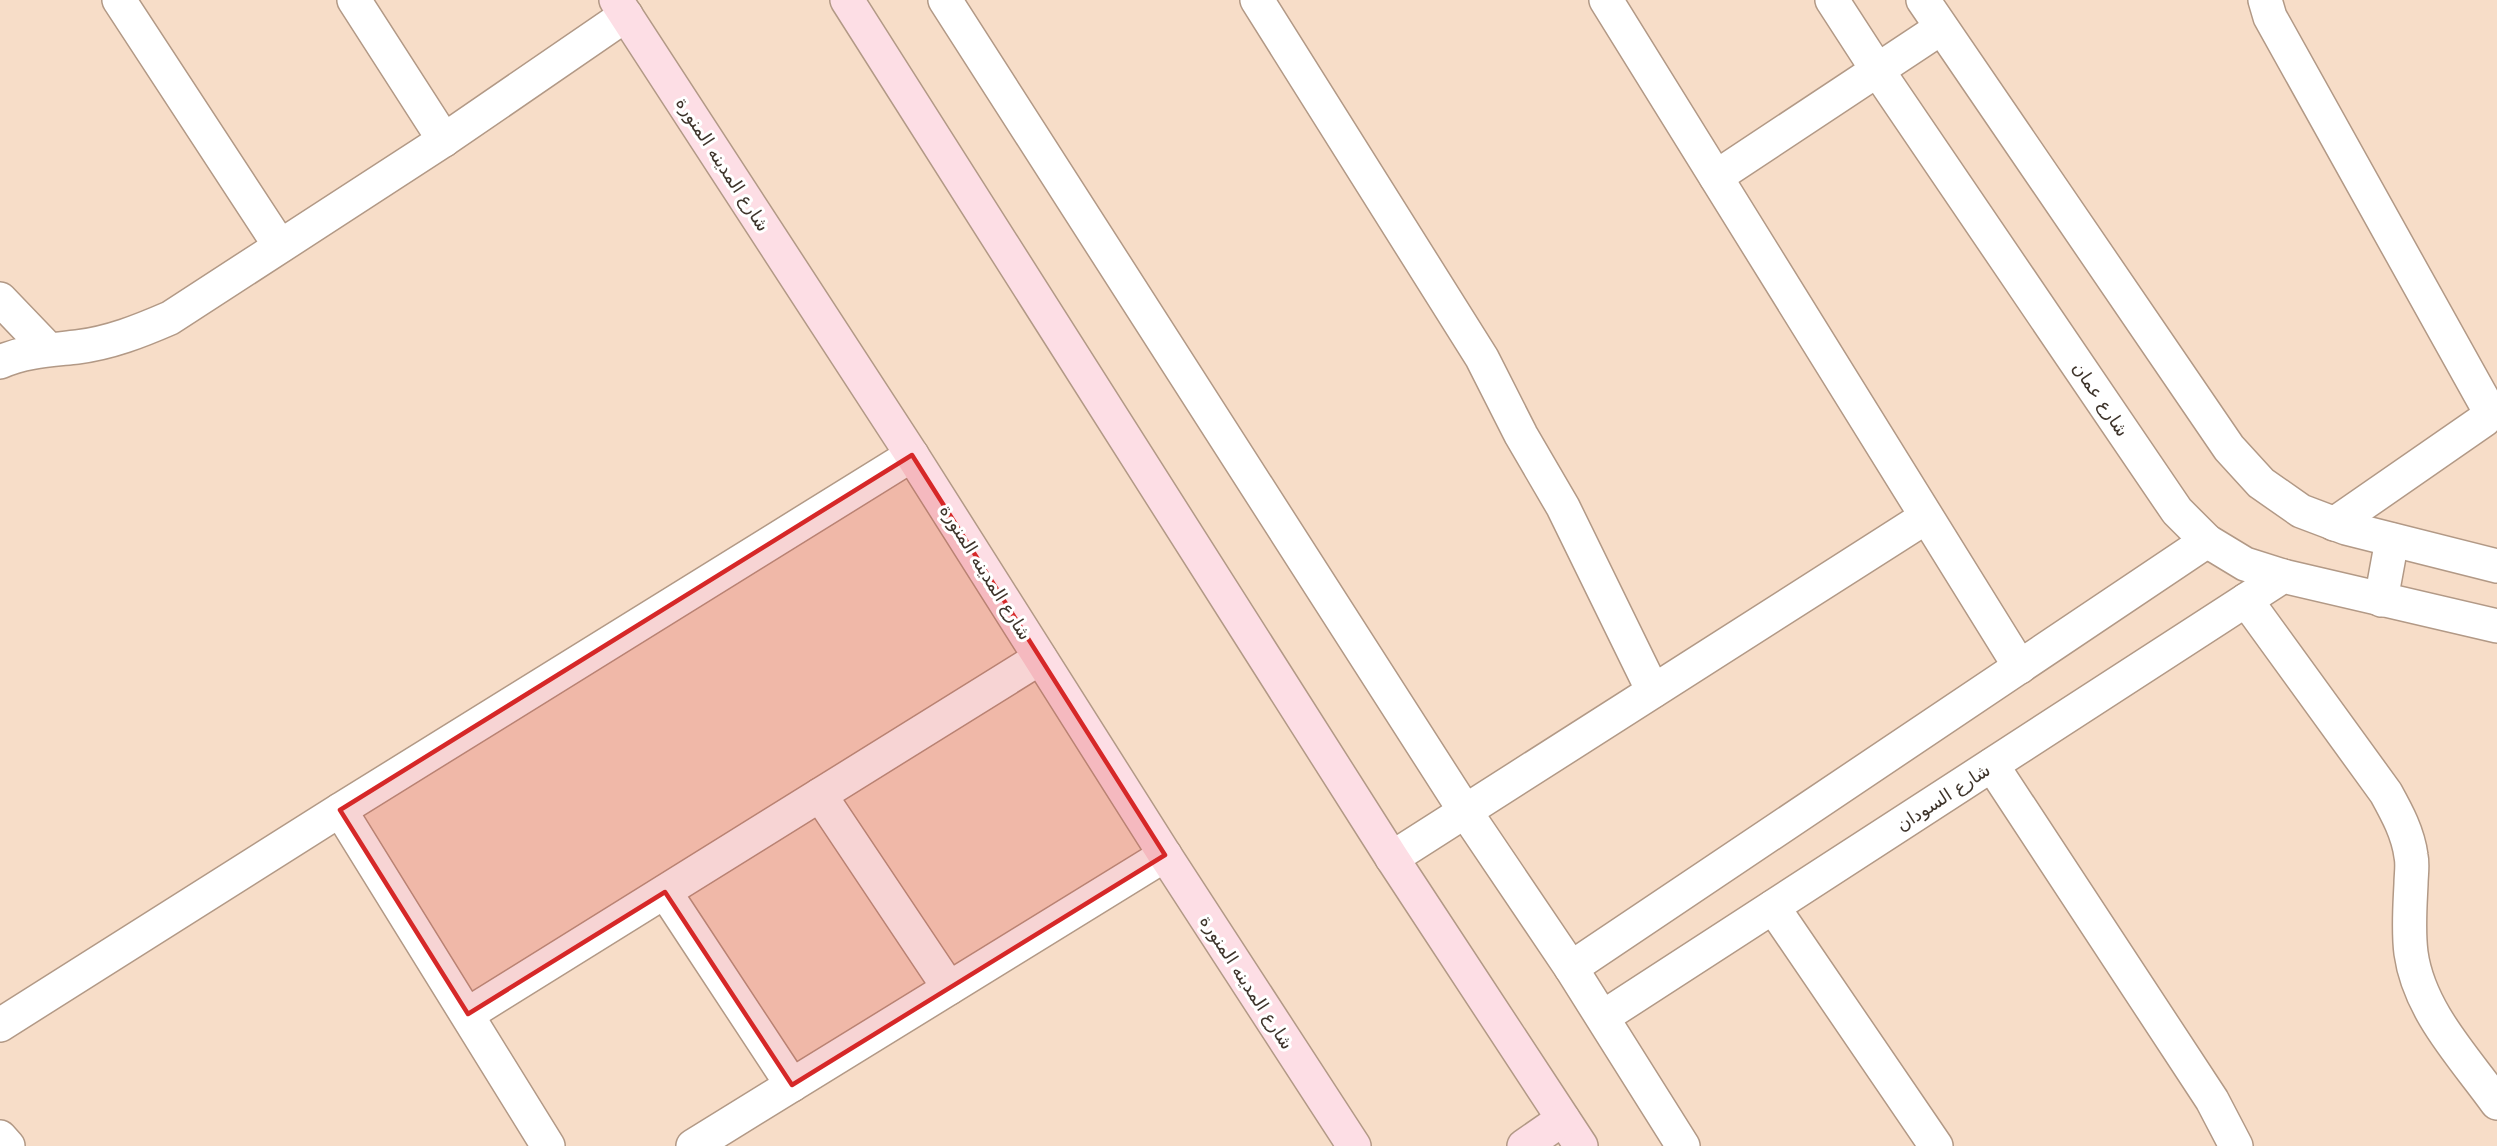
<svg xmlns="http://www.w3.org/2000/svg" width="2497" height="1146" viewBox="0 0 2497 1146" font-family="'DejaVu Sans','Noto Sans Arabic',sans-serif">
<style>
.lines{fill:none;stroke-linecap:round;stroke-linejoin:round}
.minor-casing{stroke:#b29986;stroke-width:36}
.secondary-casing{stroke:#b29986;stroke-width:36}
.minor{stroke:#fff;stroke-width:33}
.secondary{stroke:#fddee5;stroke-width:33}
.marked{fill:#d62828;fill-opacity:0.2;stroke:#d62828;stroke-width:4.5;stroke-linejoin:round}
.labels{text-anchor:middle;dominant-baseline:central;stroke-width:6;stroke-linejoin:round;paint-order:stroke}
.street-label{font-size:18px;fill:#3e342b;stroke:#fff}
</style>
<rect width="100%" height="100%" fill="#f7ddc8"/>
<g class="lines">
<defs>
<g id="minor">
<polyline points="119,0 280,246"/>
<polyline points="354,0 444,140"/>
<polyline points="945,0 1465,811 1571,968 1683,1146"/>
<polyline points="1257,0 1482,358 1521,435 1563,507 1653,691"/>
<polyline points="1606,0 2020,667"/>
<polyline points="1832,0 1878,71 2177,511 2207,541 2245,564 2283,576 2497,626"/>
<polyline points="1923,0 2229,448 2261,483 2301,511 2346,528 2497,566"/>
<polyline points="2265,0 2270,17 2489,410 2484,420 2334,524"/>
<polyline points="1716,177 1941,28"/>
<polyline points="0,299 48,349"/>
<path d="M0,362C25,351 51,350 77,347C110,343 140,331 170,318L444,140L626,15"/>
<path d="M2246,600L2386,793C2397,813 2408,833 2411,856C2413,865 2411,875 2411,884C2410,906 2408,930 2411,953C2419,1011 2464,1057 2497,1103"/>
<polyline points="2381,600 2392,540"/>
<polyline points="1992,765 2212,1100 2236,1146"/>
<polyline points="820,795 949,988"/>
<polyline points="340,810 548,1146"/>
<polyline points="1392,858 1926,517"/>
<polyline points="665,892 792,1085"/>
<polyline points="1773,907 1936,1146"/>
<polyline points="1571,968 2207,541"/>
<polyline points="468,1014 1040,658"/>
<polyline points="1603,1017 2283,576"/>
<polyline points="0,1025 340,810 912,455"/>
<polyline points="0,1137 8,1146"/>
<polyline points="693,1146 1165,855"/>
</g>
<g id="secondary">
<polyline points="616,0 912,455 1165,855 1354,1146"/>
<polyline points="847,0 1392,858 1581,1146"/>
<polyline points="1524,1146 1563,1119"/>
</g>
</defs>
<!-- minor casing -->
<use href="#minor" class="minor-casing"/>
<!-- secondary casing -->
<use href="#secondary" class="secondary-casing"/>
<!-- minor -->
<use href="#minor" class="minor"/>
<!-- secondary -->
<use href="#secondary" class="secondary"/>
</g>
<!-- marked area -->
<path class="marked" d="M912,455L1165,855L792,1085L665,892L468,1014L340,810Z"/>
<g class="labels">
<!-- street labels -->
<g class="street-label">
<text transform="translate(723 164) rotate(57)">شارع المدينه المنورة</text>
<text transform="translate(2101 399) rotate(56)">شارع عمان</text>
<text transform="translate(986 572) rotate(58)">شارع المدينه المنورة</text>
<text transform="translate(1943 797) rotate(-33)">شارع السودان</text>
<text transform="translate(1247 982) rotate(57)">شارع المدينه المنورة</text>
</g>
</g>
</svg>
